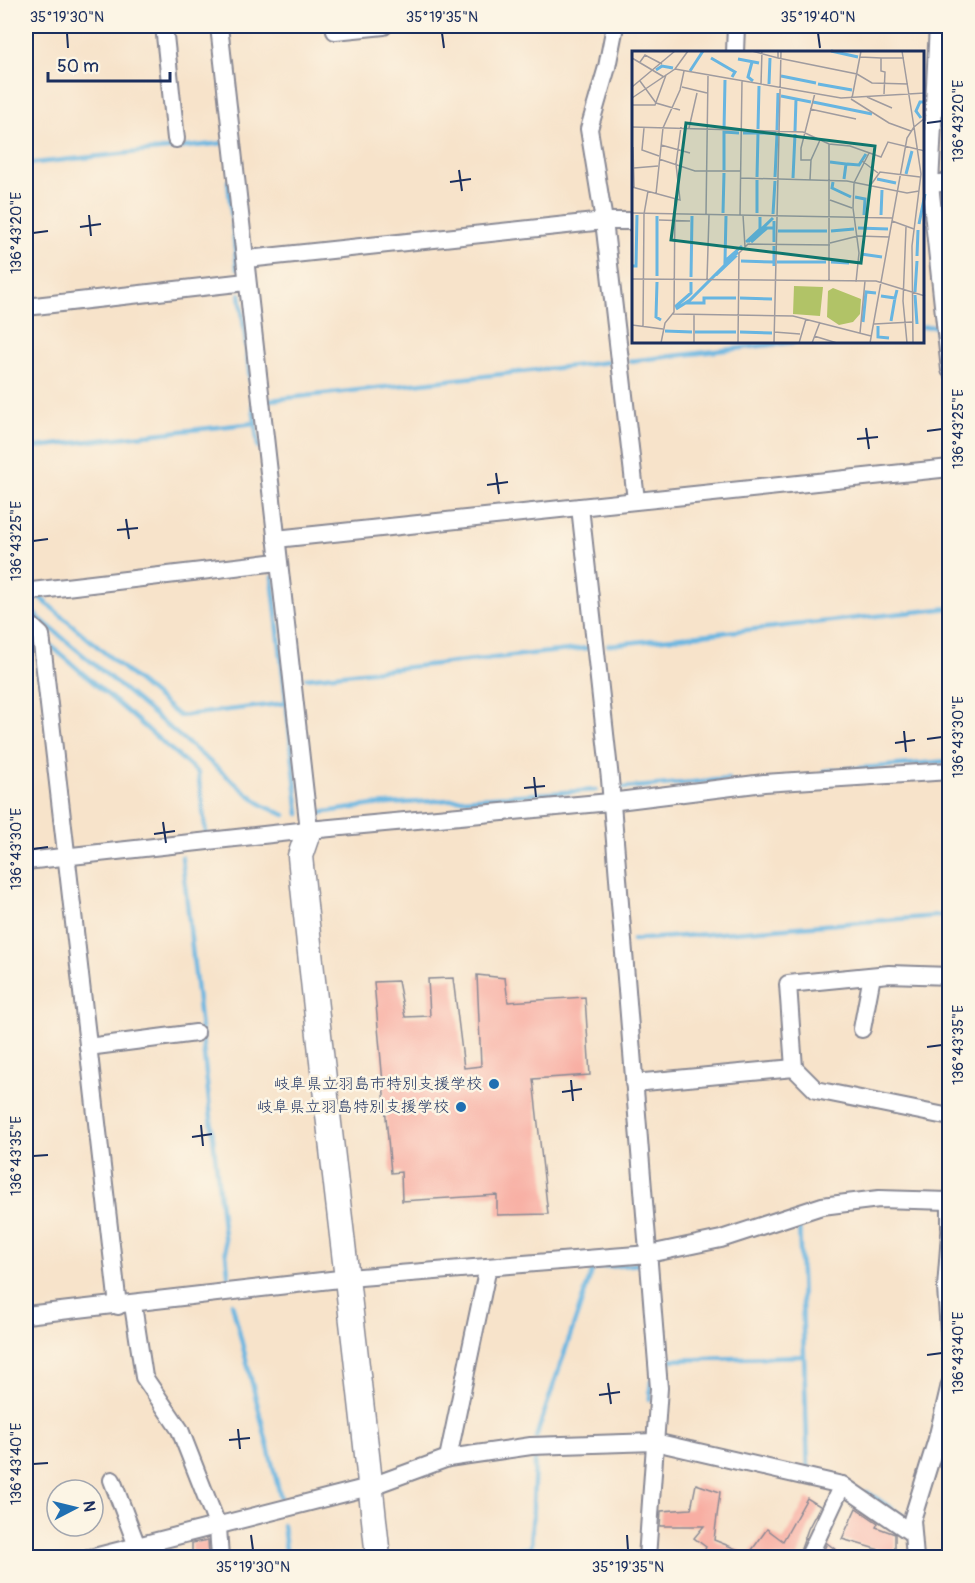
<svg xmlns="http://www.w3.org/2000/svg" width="975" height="1583" viewBox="0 0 975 1583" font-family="Pangolin,'Klee One',sans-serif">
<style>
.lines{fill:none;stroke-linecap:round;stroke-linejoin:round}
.stream{stroke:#67b5e1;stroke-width:4.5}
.building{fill:#f8aea3}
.street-casing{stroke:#898994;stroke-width:20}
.secondary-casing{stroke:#898994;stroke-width:27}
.street{stroke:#fff;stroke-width:16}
.secondary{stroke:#fff;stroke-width:24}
.ticks{fill:none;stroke:#1b2f5e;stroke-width:2}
.poi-dot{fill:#1f6fb2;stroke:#fcf5e5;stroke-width:2}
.labels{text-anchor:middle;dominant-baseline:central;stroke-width:5;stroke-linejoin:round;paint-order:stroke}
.poi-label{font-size:16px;fill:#1b2f5e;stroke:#fcf5e5;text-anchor:end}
.inset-river{fill:none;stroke:#67b5e1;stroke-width:3}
.inset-road{fill:none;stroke:#9f9b9f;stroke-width:1.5}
.view{fill:#0f766e;fill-opacity:0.15;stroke:#0f766e;stroke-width:3}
.inset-edge{fill:none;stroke:#1b2f5e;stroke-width:3}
.neatline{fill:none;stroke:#1b2f5e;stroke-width:2}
.ticks-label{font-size:15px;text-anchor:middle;fill:#1b2f5e}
</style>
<rect width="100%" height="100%" fill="#fcf5e5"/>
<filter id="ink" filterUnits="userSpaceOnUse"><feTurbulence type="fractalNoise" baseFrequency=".0167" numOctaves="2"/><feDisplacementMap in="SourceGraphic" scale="12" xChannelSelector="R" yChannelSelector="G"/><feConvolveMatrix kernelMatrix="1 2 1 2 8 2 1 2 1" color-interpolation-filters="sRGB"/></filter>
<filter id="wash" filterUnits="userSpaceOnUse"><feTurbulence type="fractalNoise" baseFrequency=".008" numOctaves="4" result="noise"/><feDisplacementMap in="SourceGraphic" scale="24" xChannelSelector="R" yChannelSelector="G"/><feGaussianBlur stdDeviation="1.35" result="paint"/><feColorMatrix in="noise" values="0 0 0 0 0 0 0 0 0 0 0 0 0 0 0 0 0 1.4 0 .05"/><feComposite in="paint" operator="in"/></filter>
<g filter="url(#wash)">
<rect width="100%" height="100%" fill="#f7e3ca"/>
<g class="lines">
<!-- stream -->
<g class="stream">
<polyline points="26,164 224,143"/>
<polyline points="228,181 237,268"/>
<polyline points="240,294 258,447"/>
<polyline points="922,327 936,326 950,447"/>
<polyline points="630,361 794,342"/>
<polyline points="270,400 609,362"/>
<polyline points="26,448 255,423"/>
<polyline points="272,577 299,814"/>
<polyline points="38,596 179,716 286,703"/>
<polyline points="26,607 247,793 264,806 285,815"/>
<polyline points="49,644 198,773 206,833"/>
<polyline points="608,645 950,608"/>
<polyline points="306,678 588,648"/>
<polyline points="824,771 950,761"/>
<polyline points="623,788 729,779"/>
<polyline points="319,813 373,805 596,790"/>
<polyline points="182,857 229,1281"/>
<polyline points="633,940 950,915"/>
<polyline points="232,1303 281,1499"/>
<polyline points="804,1356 808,1469 834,1475"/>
<polyline points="669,1360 804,1356 799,1222"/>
<polyline points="650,1399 651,1381"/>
<polyline points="536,1437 593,1268 642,1264 643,1268"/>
<polyline points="867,1492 904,1517"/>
<polyline points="283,1525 287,1558"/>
<polyline points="442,1558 531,1548 535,1460"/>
</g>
</g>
<g id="blocks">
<!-- building -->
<g class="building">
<polygon points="477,975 505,978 508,1002 585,997 590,1075 533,1079 548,1214 497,1215 497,1195 402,1201 401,1172 391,1173 374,982 398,981 405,1017 430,1016 428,979 453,978 464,1068 481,1066"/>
<polygon points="696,1484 720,1492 714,1540 749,1554 767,1529 783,1541 807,1498 820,1506 808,1529 798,1557 702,1557 706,1547 694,1538 704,1526 660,1526 661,1511 691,1509"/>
<polygon points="856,1508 878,1523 876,1527 895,1534 895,1557 882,1557 883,1551 842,1539"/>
<polygon points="208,1540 209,1557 192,1557 192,1543"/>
<polygon points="827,1543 845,1557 831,1557 822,1554"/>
</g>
</g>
</g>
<g filter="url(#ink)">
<use href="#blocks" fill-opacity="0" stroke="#898994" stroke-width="1.5"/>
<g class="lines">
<defs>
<g id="street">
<polyline points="164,26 176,139"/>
<polyline points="219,26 309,830"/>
<polyline points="335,26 335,31 384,26"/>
<polyline points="615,26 607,67 589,129 604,221 636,500"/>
<polyline points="938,26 930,184 950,370"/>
<polyline points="735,52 736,26"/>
<polyline points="922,185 950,182"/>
<polyline points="247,259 604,221 633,221"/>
<polyline points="26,307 246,282"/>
<polyline points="580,507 610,779 659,1388 647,1558"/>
<polyline points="276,539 950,468"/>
<polyline points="26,599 32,591 278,562"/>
<polyline points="26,621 41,635 118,1306"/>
<polyline points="26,861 309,830 610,802 764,783 950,771"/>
<polyline points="862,1029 872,976"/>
<polyline points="88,1047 196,1033"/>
<polyline points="794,1068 788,984 889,974 950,976"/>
<polyline points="634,1083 794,1068 816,1090 950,1117"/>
<polyline points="950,1198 950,1228"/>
<polyline points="950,1234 946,1288 950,1346"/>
<polyline points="133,1305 144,1377 180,1430 218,1527 220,1558"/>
<polyline points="26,1315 348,1278 649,1254 721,1239 822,1206 879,1199 949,1201"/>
<polyline points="448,1458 488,1267"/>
<polyline points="112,1480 137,1546"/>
<polyline points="90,1558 369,1487 448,1458 531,1446 655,1442 842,1485 913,1534"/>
<polyline points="808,1558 842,1485"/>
<polyline points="915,1558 912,1520 937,1439 950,1384"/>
</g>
<path id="secondary" d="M309,830L300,856C323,1090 354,1323 378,1558"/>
</defs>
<!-- street casing -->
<use href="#street" class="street-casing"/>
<!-- secondary casing -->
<use href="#secondary" class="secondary-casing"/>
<!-- street -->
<use href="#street" class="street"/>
<!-- secondary -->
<use href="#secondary" class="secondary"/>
</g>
</g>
<!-- ticks -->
<path class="ticks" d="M67,33L68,48M442,33L444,48M818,33L820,48M927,123L942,121M459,170L462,191M450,182L471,179M89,215L91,236M80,227L101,224M33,233L48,231M866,428L869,449M927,431L942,429M857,439L878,437M496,473L499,494M487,485L508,482M126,519L129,539M117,530L138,528M33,541L48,539M904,731L906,752M927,739L942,737M895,743L915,740M534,777L536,797M524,788L545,786M163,822L166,843M154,834L175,831M33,849L48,847M927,1047L942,1045M571,1080L573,1101M562,1092L582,1089M201,1125L203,1146M192,1137L212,1134M33,1156L48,1155M927,1355L942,1353M608,1383L611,1404M599,1395L620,1392M238,1429L240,1449M229,1440L250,1438M33,1464L48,1463M251,1535L253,1550M627,1535L628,1550"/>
<!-- markers -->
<g class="poi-dot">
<circle cx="494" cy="1084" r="6"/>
<circle cx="461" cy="1107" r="6"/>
</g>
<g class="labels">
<!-- poi labels -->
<g class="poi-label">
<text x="482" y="1084">岐阜県立羽島市特別支援学校</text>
<text x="449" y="1107">岐阜県立羽島特別支援学校</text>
</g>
</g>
<!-- overview -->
<g transform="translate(632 51)">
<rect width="292" height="292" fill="#f7e3ca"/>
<path d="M162,235L191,236L188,265L161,263ZM201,237L229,248L228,263L221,271L207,274L195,266L196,240Z" fill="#b1c367"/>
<path class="inset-river" d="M199,0L226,6M79,7L103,21L100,26M106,8L127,12M120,11L116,26L121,30M24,19L30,15L41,17M58,20L71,0M149,25L184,32M137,33L138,7M186,33L220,39M149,45L179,51M181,51L240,63M289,67L284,60L288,51H293M126,78L127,35M92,79L93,29M145,79L146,42M163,80L164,48M111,82H144M198,111L214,113L212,128M215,113L227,114L234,103M92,119V81L107,82M274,123L280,100M125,126L126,82M143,126L145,83M161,127L163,83M245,128L264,132M201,131L200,137L219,146M223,146L233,148L232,164M91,162L92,122M125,162V129M141,163L143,130M249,164L250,139M94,165L93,210L110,195M287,173L293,143M226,177L256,178M146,180H195M199,180L222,178M114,191L128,178V166M116,191L141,167M119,191L135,177H142M142,191V170M229,203L250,206M285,205L286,179M109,210L142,211M145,211H194M199,211L217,212M0,215H4L5,164M142,215V195M84,224L105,204M25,225V165M59,226L60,165M25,231L24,266L29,269M283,241L285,210M283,244L285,273M249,245L263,247L265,239M108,247L140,248M54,252H72V247H104M43,256L59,242V231M44,258L58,249L106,201M259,270L263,247M231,271L234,241L244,242M246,275V286L257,287M33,280L60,281M63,281H104M108,281L140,282"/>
<path class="inset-road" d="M120,0L146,7V0M228,6L249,7V20L253,21L252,43M0,7L32,26M146,7L225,23L240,32L276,33M249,7H272M8,11L13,4L30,13M43,18L209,47L293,42M8,30L24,52L48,59M129,33L130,0M0,36L43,0M50,36L75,42M235,46L260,57M0,47L43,18L56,0M220,47L229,0M219,48L257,72L279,80M0,54H23L34,24M178,58L224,68M0,76L171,81L197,93L218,95L249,106L256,91L293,100M12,77L10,99L27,105M57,77L65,42M29,94L58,102M1,96L2,136M27,108L63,120H108M179,109H169V97L183,42M230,110L246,122M2,117L26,115M109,127L215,130L275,142L287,140M178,129L179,109L188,89M238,135L248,121L288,126M0,136L48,149L44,113L49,76M24,143L31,77L48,39L52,20M198,149L220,157M0,162L261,167M74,163L76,25M108,164L110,30M111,164L113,196M27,169L58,170M260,170L282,178M274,176L271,250L275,292M198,192L226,185L257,186M0,228L244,230L293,245M75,229L77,164M197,230V93M224,231L227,202L221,157L222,132L237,102M41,263L161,265L239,285M242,273L280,271M0,274L31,278M11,275L12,163L16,140M142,281L168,283M228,282L233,230M182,285L205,292M29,292L33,272L42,261L43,148M62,292V264M106,292L107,202L116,193L198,194M142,292L149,0M167,292L174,268M180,292L188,271M238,292L275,87L282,76L270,0M281,292L280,195L289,123L282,76L293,67"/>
<path class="view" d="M54,72L243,95L229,212L39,189Z"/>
<rect width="292" height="292" class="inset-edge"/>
</g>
<!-- margin -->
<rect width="975" height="1583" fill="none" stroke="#fcf5e5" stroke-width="66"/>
<!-- north arrow -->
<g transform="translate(75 1508) rotate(83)"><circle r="28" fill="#fcf5e5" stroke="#a2a6af" stroke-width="1.5"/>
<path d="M0-4.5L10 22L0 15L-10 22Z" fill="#1f6fb2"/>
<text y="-9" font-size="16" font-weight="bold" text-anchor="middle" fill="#1b2f5e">N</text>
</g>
<!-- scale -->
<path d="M48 72v9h122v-9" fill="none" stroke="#1b2f5e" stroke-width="3"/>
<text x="57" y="72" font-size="18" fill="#1b2f5e" stroke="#fcf5e5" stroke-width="4.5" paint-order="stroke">50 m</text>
<rect x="33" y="33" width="909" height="1517" class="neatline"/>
<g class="ticks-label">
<text x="67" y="22">35°19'30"N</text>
<text x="442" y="22">35°19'35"N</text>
<text x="818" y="22">35°19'40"N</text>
<text transform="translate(958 121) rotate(-90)" y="5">136°43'20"E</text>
<text transform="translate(16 233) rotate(-90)" y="5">136°43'20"E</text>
<text transform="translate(958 429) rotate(-90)" y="5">136°43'25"E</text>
<text transform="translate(16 541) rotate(-90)" y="5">136°43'25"E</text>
<text transform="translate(958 737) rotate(-90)" y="5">136°43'30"E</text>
<text transform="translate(16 849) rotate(-90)" y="5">136°43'30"E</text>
<text transform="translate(958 1045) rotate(-90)" y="5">136°43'35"E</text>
<text transform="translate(16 1156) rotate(-90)" y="5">136°43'35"E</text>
<text transform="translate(958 1353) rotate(-90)" y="5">136°43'40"E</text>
<text transform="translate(16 1464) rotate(-90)" y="5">136°43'40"E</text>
<text x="253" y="1572">35°19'30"N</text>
<text x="628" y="1572">35°19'35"N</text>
</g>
</svg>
